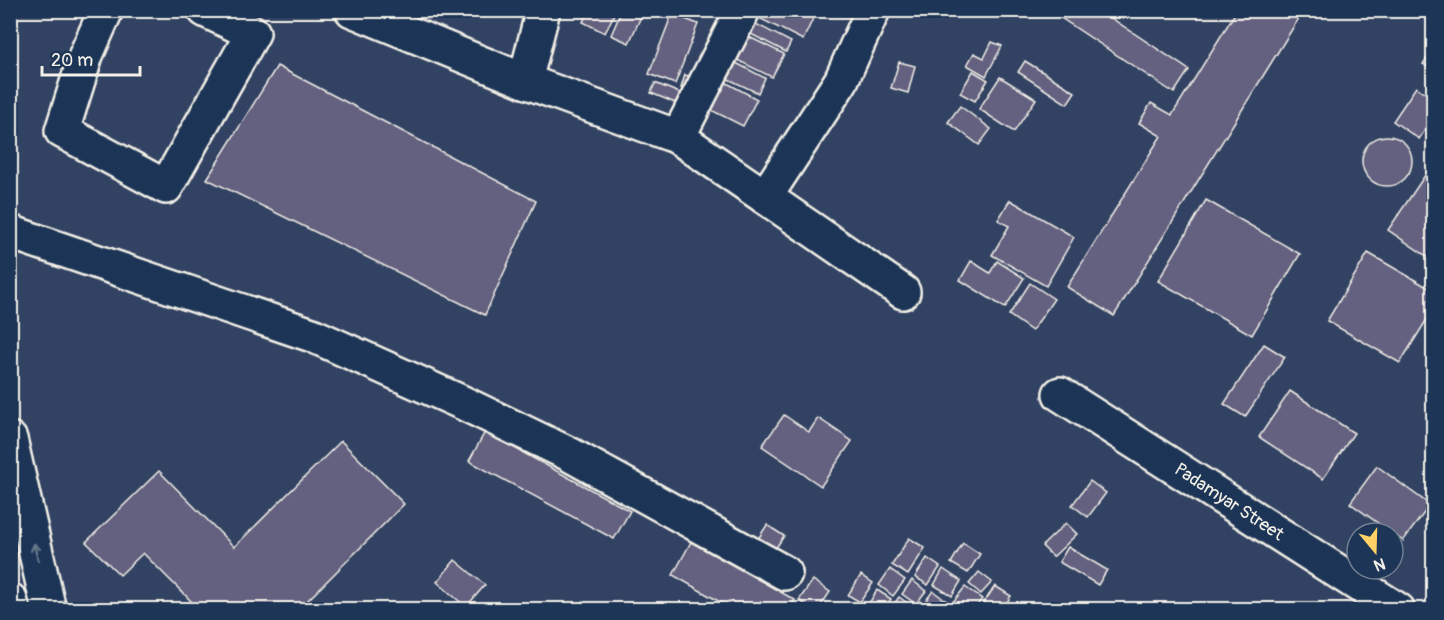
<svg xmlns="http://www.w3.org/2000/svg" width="1444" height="620" viewBox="0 0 1444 620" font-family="Pangolin,sans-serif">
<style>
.building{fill:#646180;stroke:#f4f1e8;stroke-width:1.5}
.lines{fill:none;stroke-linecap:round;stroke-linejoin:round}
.minor-casing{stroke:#f4f1e8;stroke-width:38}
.primary-casing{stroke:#f4f1e8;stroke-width:38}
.minor{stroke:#1d3557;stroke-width:33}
.primary{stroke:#1d3557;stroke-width:33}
.oneway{stroke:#68778a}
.labels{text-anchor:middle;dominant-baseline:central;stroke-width:6;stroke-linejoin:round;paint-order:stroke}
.street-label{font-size:18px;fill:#f4f1e8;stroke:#1d3557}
</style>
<rect width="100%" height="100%" fill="#324263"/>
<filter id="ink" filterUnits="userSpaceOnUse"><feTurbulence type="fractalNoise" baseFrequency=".0167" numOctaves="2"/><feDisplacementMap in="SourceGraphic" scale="12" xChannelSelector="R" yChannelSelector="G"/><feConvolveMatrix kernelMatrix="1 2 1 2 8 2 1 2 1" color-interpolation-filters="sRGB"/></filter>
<g filter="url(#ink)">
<!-- building -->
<g class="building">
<polygon points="589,10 616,10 605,33 583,22"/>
<polygon points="622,10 644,10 629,43 611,35"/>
<polygon points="760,10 817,10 803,40 757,17"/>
<polygon points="1066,10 1099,10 1189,70 1174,93 1061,18"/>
<polygon points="1237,10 1304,10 1114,316 1067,287 1161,136 1139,123 1151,103 1172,115"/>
<polygon points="672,14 698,24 675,84 649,74"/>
<polygon points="754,23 791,42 786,52 749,33"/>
<polygon points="747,36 784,54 772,77 735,59"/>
<polygon points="992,42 1002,46 986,76 967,65 974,53 984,58"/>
<polygon points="1434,48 1434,71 1423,64"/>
<polygon points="1025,61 1075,92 1067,104 1018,72"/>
<polygon points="899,62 915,66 908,93 891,88"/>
<polygon points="736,63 765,78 758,93 728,79"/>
<polygon points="277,66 536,201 485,315 207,179"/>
<polygon points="973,71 988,80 975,101 960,93"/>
<polygon points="685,75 704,80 700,93 681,88"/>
<polygon points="1000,77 1036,99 1014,132 979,109"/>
<polygon points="725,82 757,99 743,126 711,110"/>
<polygon points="655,83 694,99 690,109 651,93"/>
<polygon points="1416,87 1434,99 1434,117 1419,139 1393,121"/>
<polygon points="960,106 991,129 979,145 948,122"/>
<circle cx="1387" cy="161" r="25"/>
<polygon points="1434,162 1434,261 1388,230"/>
<polygon points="1010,200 1074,237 1046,286 992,255 1009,226 998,220"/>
<polygon points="1206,200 1300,254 1252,335 1158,281"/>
<polygon points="1368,253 1434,291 1434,308 1400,363 1327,321"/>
<polygon points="971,261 990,273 997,261 1024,278 1005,308 960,280"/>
<polygon points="1030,283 1054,299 1032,331 1009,315"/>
<polygon points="1264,344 1285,357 1245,417 1224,404"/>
<polygon points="1290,391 1354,433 1323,479 1259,437"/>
<polygon points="784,415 809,432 818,418 852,441 821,486 762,446"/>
<polygon points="485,432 630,511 614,539 469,461"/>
<polygon points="341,441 404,504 298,610 194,610 197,607 143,553 120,575 86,542 159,471 234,547"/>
<polygon points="1377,466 1430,505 1403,541 1350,503"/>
<polygon points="1090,481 1106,493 1088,517 1072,505"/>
<polygon points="1066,523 1077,534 1053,557 1042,546"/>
<polygon points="767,525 784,536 771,555 754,545"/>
<polygon points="909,538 925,548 908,575 892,565"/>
<polygon points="691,542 795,600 789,610 734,610 673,575"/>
<polygon points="963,543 980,554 968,573 951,563"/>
<polygon points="1068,547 1107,570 1098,585 1059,562"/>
<polygon points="927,558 940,567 928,585 915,577"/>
<polygon points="455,560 485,585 466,607 437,582"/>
<polygon points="890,569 905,580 893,596 879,585"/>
<polygon points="943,569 961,581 952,596 934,585"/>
<polygon points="979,572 992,582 981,594 969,584"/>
<polygon points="861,575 873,583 860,602 848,595"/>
<polygon points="813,580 830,592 818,610 813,610 799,600"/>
<polygon points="912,580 926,591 916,604 902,594"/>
<polygon points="995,586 1011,596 1002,610 979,610"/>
<polygon points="965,587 982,599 974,610 963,610 953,602"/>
<polygon points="877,590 891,599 884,610 874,610 868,605"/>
<polygon points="933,591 949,603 945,610 920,608"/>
<polygon points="899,597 913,607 912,610 890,610"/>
</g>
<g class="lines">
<defs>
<g id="minor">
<polyline points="106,10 86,55 62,131 166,187 253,33 205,10"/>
<polyline points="352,10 525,81 678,137 903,292"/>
<polyline points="525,81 543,10"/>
<polyline points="678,137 743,10"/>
<polyline points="765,197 841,81 873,10"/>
<polyline points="10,232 312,335 463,403 569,454 785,573"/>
<polyline points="1060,394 1398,610"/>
</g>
<g id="primary">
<polyline points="10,439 49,610"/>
<polyline points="10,600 13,610"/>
</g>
</defs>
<!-- minor casing -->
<use href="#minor" class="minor-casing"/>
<!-- primary casing -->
<use href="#primary" class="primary-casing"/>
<!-- minor -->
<use href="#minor" class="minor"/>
<!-- primary -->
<use href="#primary" class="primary"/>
</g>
<!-- one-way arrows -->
<defs><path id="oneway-shaft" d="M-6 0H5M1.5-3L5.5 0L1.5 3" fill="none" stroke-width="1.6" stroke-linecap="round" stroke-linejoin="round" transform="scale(1.5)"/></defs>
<use class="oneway" href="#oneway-shaft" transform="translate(36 552) rotate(-103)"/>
</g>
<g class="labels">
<!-- street labels -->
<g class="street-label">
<text transform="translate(1229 502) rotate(33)">Padamyar Street</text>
</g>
</g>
<!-- margin -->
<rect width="1444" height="620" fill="none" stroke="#1d3557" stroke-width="36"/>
<rect x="18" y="18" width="1408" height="584" fill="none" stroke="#f4f1e8" stroke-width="2" filter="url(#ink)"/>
<!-- north arrow -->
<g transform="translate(1375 551) rotate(161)"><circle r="28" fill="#1d3557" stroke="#738091" stroke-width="1.5"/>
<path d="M0-4.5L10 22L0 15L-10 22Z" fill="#ffd166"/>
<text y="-9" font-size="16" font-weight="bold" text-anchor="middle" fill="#f4f1e8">N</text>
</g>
<!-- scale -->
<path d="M42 66v9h98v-9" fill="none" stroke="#f4f1e8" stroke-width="3"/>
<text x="51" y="66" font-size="18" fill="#f4f1e8" stroke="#1d3557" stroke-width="4.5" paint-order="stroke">20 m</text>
</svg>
